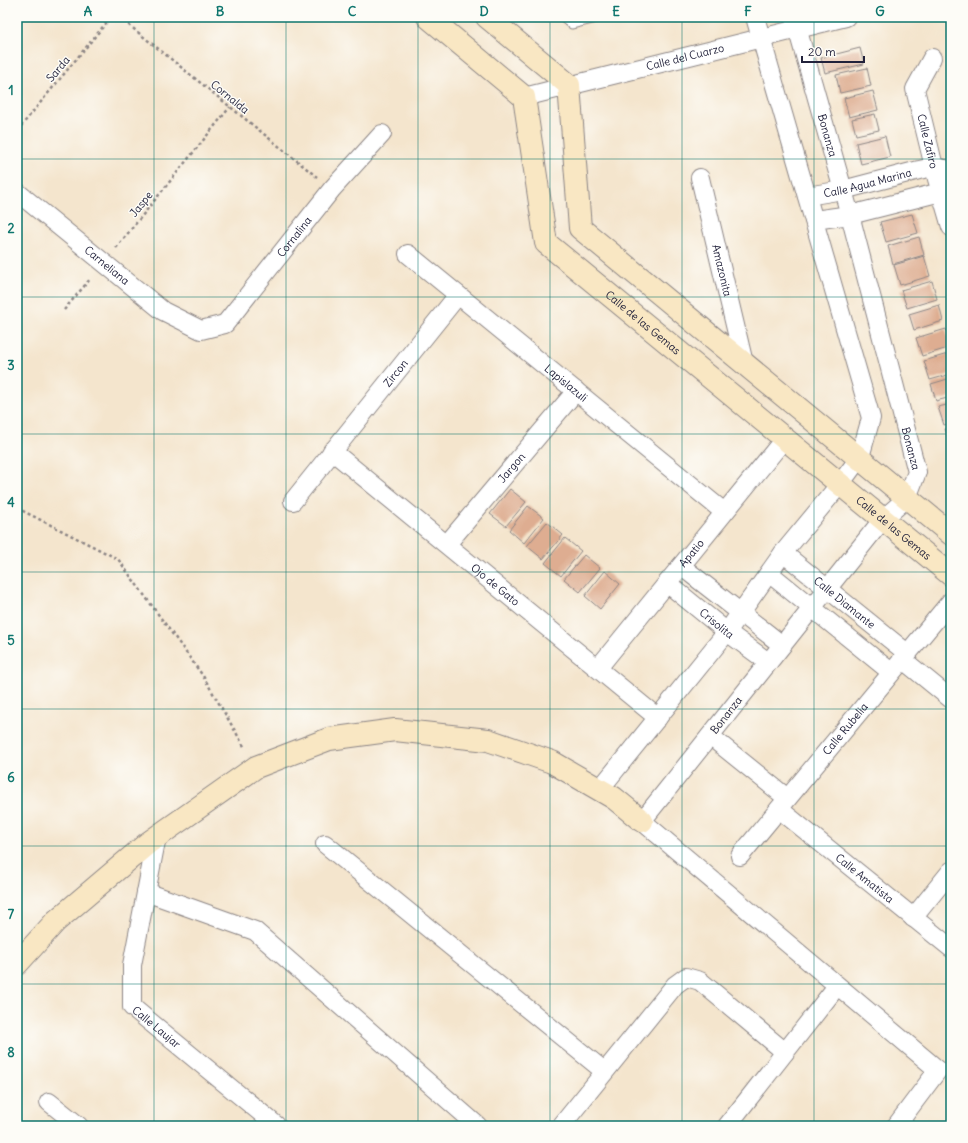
<svg xmlns="http://www.w3.org/2000/svg" width="968" height="1143" viewBox="0 0 968 1143" font-family="Delius,sans-serif">
<style>
.building{fill:#dead91}
.lines{fill:none;stroke-linecap:round;stroke-linejoin:round}
.lane-casing{stroke:#8b8484;stroke-width:11}
.street-casing{stroke:#8b8484;stroke-width:20}
.secondary-casing{stroke:#8b8484;stroke-width:24}
.path{stroke:#8b8484;stroke-width:2.5;stroke-dasharray:3 3;stroke-linecap:butt}
.lane{stroke:#fff;stroke-width:9}
.street{stroke:#fff;stroke-width:18}
.secondary{stroke:#f9e7c3;stroke-width:22}
.grid{fill:none;stroke:#0f766e;stroke-width:1;stroke-opacity:0.55}
.labels{text-anchor:middle;dominant-baseline:central;stroke-width:3;stroke-linejoin:round;paint-order:stroke}
.street-label{font-size:11px;fill:#22223b;stroke:#fdfcf7}
.neatline{fill:none;stroke:#0f766e;stroke-width:1.5}
.grid-label{font-size:13px;text-anchor:middle;font-weight:bold;fill:#0f766e}
</style>
<rect width="100%" height="100%" fill="#fdfcf7"/>
<filter id="ink" filterUnits="userSpaceOnUse"><feTurbulence type="fractalNoise" baseFrequency=".025" numOctaves="2"/><feDisplacementMap in="SourceGraphic" scale="8" xChannelSelector="R" yChannelSelector="G"/><feConvolveMatrix kernelMatrix="1 2 1 2 8 2 1 2 1" color-interpolation-filters="sRGB"/></filter>
<filter id="wash" filterUnits="userSpaceOnUse"><feTurbulence type="fractalNoise" baseFrequency=".012" numOctaves="4" result="noise"/><feDisplacementMap in="SourceGraphic" scale="16" xChannelSelector="R" yChannelSelector="G"/><feGaussianBlur stdDeviation="0.9" result="paint"/><feColorMatrix in="noise" values="0 0 0 0 0 0 0 0 0 0 0 0 0 0 0 0 0 1.4 0 .05"/><feComposite in="paint" operator="in"/></filter>
<g filter="url(#wash)">
<rect width="100%" height="100%" fill="#f4e5cd"/>
<g id="blocks">
<!-- building -->
<g class="building">
<polygon points="860,48 864,64 825,73 821,58"/>
<polygon points="867,68 871,86 840,93 836,75"/>
<polygon points="873,91 878,110 849,117 844,98"/>
<polygon points="875,114 879,130 856,135 852,119"/>
<polygon points="885,136 890,157 861,164 856,143"/>
<polygon points="912,214 918,233 886,242 880,222"/>
<polygon points="919,237 924,255 893,264 888,246"/>
<polygon points="924,256 930,276 900,285 894,265"/>
<polygon points="932,281 937,299 907,308 901,290"/>
<polygon points="939,305 943,321 914,330 909,314"/>
<polygon points="946,329 951,347 922,356 916,338"/>
<polygon points="951,353 951,374 930,380 924,361"/>
<polygon points="951,378 951,397 936,401 931,384"/>
<polygon points="951,404 951,423 944,425 938,407"/>
<polygon points="951,428 951,447 945,429"/>
<polygon points="510,489 526,502 506,526 490,514"/>
<polygon points="528,506 544,518 524,543 509,530"/>
<polygon points="547,522 563,535 543,559 527,546"/>
<polygon points="565,538 581,551 561,576 545,563"/>
<polygon points="584,555 600,568 580,592 564,579"/>
<polygon points="605,571 620,584 600,609 585,596"/>
</g>
</g>
</g>
<g filter="url(#ink)">
<use href="#blocks" fill-opacity="0" stroke="#8b8484" stroke-width="1"/>
<g class="lines">
<defs>
<polyline id="lane" points="564,17 572,24 601,17"/>
<g id="street">
<path id="s1" d="M794,17L850,215L917,472L907,498L883,519L642,821L938,1070L896,1126"/>
<path id="s2" d="M932,58L915,89L937,179L951,227"/>
<path id="s3" d="M524,97L846,17"/>
<path id="s4" d="M700,178L744,363"/>
<path id="s5" d="M17,192L163,311L201,330L225,324L332,189L382,134"/>
<path id="s6" d="M807,196L843,190L919,170L934,167L951,170"/>
<polyline points="814,220 850,215 941,192 948,184"/>
<path id="s7" d="M408,254L724,512"/>
<path id="s8" d="M332,451L658,718"/>
<path id="s9" d="M293,501L458,295"/>
<path id="s10" d="M447,544L576,391"/>
<path id="s11" d="M783,553L907,653"/>
<polyline points="681,566 782,645"/>
<polyline points="769,573 891,672"/>
<path id="s12" d="M667,583L727,632L768,662"/>
<polyline points="902,659 951,699"/>
<path id="s13" d="M598,668L785,438"/>
<polyline points="710,736 787,798"/>
<polyline points="600,789 727,632 783,553 840,484 860,457 871,418 755,17"/>
<path id="s14" d="M779,809L951,948"/>
<path id="s15" d="M157,836L132,965V1007L277,1126"/>
<polyline points="325,844 604,1071"/>
<path id="s16" d="M740,856L951,601"/>
<polyline points="146,892 255,931 478,1126"/>
<polyline points="913,918 951,871"/>
<polyline points="49,1102 79,1126"/>
<polyline points="561,1126 675,985 686,977 700,981 785,1052"/>
<polyline points="727,1126 837,986"/>
</g>
<g id="secondary">
<path id="s17" d="M428,17L524,97L546,243L951,575"/>
<polyline points="487,17 569,85 580,228 951,534"/>
<polyline points="17,964 56,921 148,843 256,767 329,739 395,730 488,740 552,762 614,798 642,821"/>
</g>
</defs>
<!-- lane casing -->
<use href="#lane" class="lane-casing"/>
<!-- street casing -->
<use href="#street" class="street-casing"/>
<!-- secondary casing -->
<use href="#secondary" class="secondary-casing"/>
<!-- path -->
<g class="path">
<polyline points="119,17 317,177"/>
<polyline points="17,131 111,17"/>
<polyline points="116,248 230,107"/>
<polyline points="64,310 91,278"/>
<polyline points="17,508 118,559 203,676 245,748"/>
</g>
<!-- lane -->
<use href="#lane" class="lane"/>
<!-- street -->
<use href="#street" class="street"/>
<!-- secondary -->
<use href="#secondary" class="secondary"/>
</g>
</g>
<!-- grid -->
<path class="grid" d="M154,17V1126M286,17V1126M418,17V1126M550,17V1126M682,17V1126M814,17V1126M17,159H951M17,297H951M17,434H951M17,572H951M17,709H951M17,846H951M17,984H951"/>
<g class="labels">
<!-- street labels -->
<g class="street-label">
<text stroke="none"><textPath href="#s3" startOffset="166">Calle del Cuarzo</textPath></text>
<text transform="translate(58 69) rotate(-50)">Sarda</text>
<text transform="translate(230 97) rotate(39)">Cornalda</text>
<text stroke="none"><textPath href="#s1" startOffset="123">Bonanza</textPath></text>
<text stroke="none"><textPath href="#s2" startOffset="89">Calle Zafiro</textPath></text>
<text stroke="none"><textPath href="#s6" startOffset="62">Calle Agua Marina</textPath></text>
<text transform="translate(141 204) rotate(-51)">Jaspe</text>
<text stroke="none"><textPath href="#s5" startOffset="367">Cornalina</textPath></text>
<text stroke="none"><textPath href="#s5" startOffset="116">Carneliana</textPath></text>
<text stroke="none"><textPath href="#s4" startOffset="95">Amazonita</textPath></text>
<text stroke="none"><textPath href="#s17" startOffset="398">Calle de las Gemas</textPath></text>
<text stroke="none"><textPath href="#s9" startOffset="164">Zircon</textPath></text>
<text stroke="none"><textPath href="#s7" startOffset="204">Lapislazuli</textPath></text>
<text stroke="none"><textPath href="#s1" startOffset="447">Bonanza</textPath></text>
<text stroke="none"><textPath href="#s10" startOffset="100">Jargon</textPath></text>
<text stroke="none"><textPath href="#s17" startOffset="722">Calle de las Gemas</textPath></text>
<text stroke="none"><textPath href="#s13" startOffset="148">Apatio</textPath></text>
<text stroke="none"><textPath href="#s8" startOffset="211">Ojo de Gato</textPath></text>
<text stroke="none"><textPath href="#s11" startOffset="79">Calle Diamante</textPath></text>
<text stroke="none"><textPath href="#s12" startOffset="64">Crisolita</textPath></text>
<text transform="translate(726 715) rotate(-52)">Bonanza</text>
<text stroke="none"><textPath href="#s16" startOffset="165">Calle Rubelia</textPath></text>
<text stroke="none"><textPath href="#s14" startOffset="110">Calle Amatista</textPath></text>
<text stroke="none"><textPath href="#s15" startOffset="205">Calle Laujar</textPath></text>
</g>
</g>
<!-- margin -->
<rect width="968" height="1143" fill="none" stroke="#fdfcf7" stroke-width="44"/>
<!-- scale -->
<path d="M802 56v6h62v-6" fill="none" stroke="#22223b" stroke-width="2"/>
<text x="808" y="56" font-size="12" fill="#22223b" stroke="#fdfcf7" stroke-width="3" paint-order="stroke">20 m</text>
<rect x="22" y="22" width="924" height="1099" class="neatline"/>
<g class="grid-label">
<text x="88" y="16">A</text>
<text x="220" y="16">B</text>
<text x="352" y="16">C</text>
<text x="484" y="16">D</text>
<text x="616" y="16">E</text>
<text x="748" y="16">F</text>
<text x="880" y="16">G</text>
<text x="11" y="95">1</text>
<text x="11" y="233">2</text>
<text x="11" y="370">3</text>
<text x="11" y="507">4</text>
<text x="11" y="645">5</text>
<text x="11" y="782">6</text>
<text x="11" y="919">7</text>
<text x="11" y="1057">8</text>
</g>
</svg>
